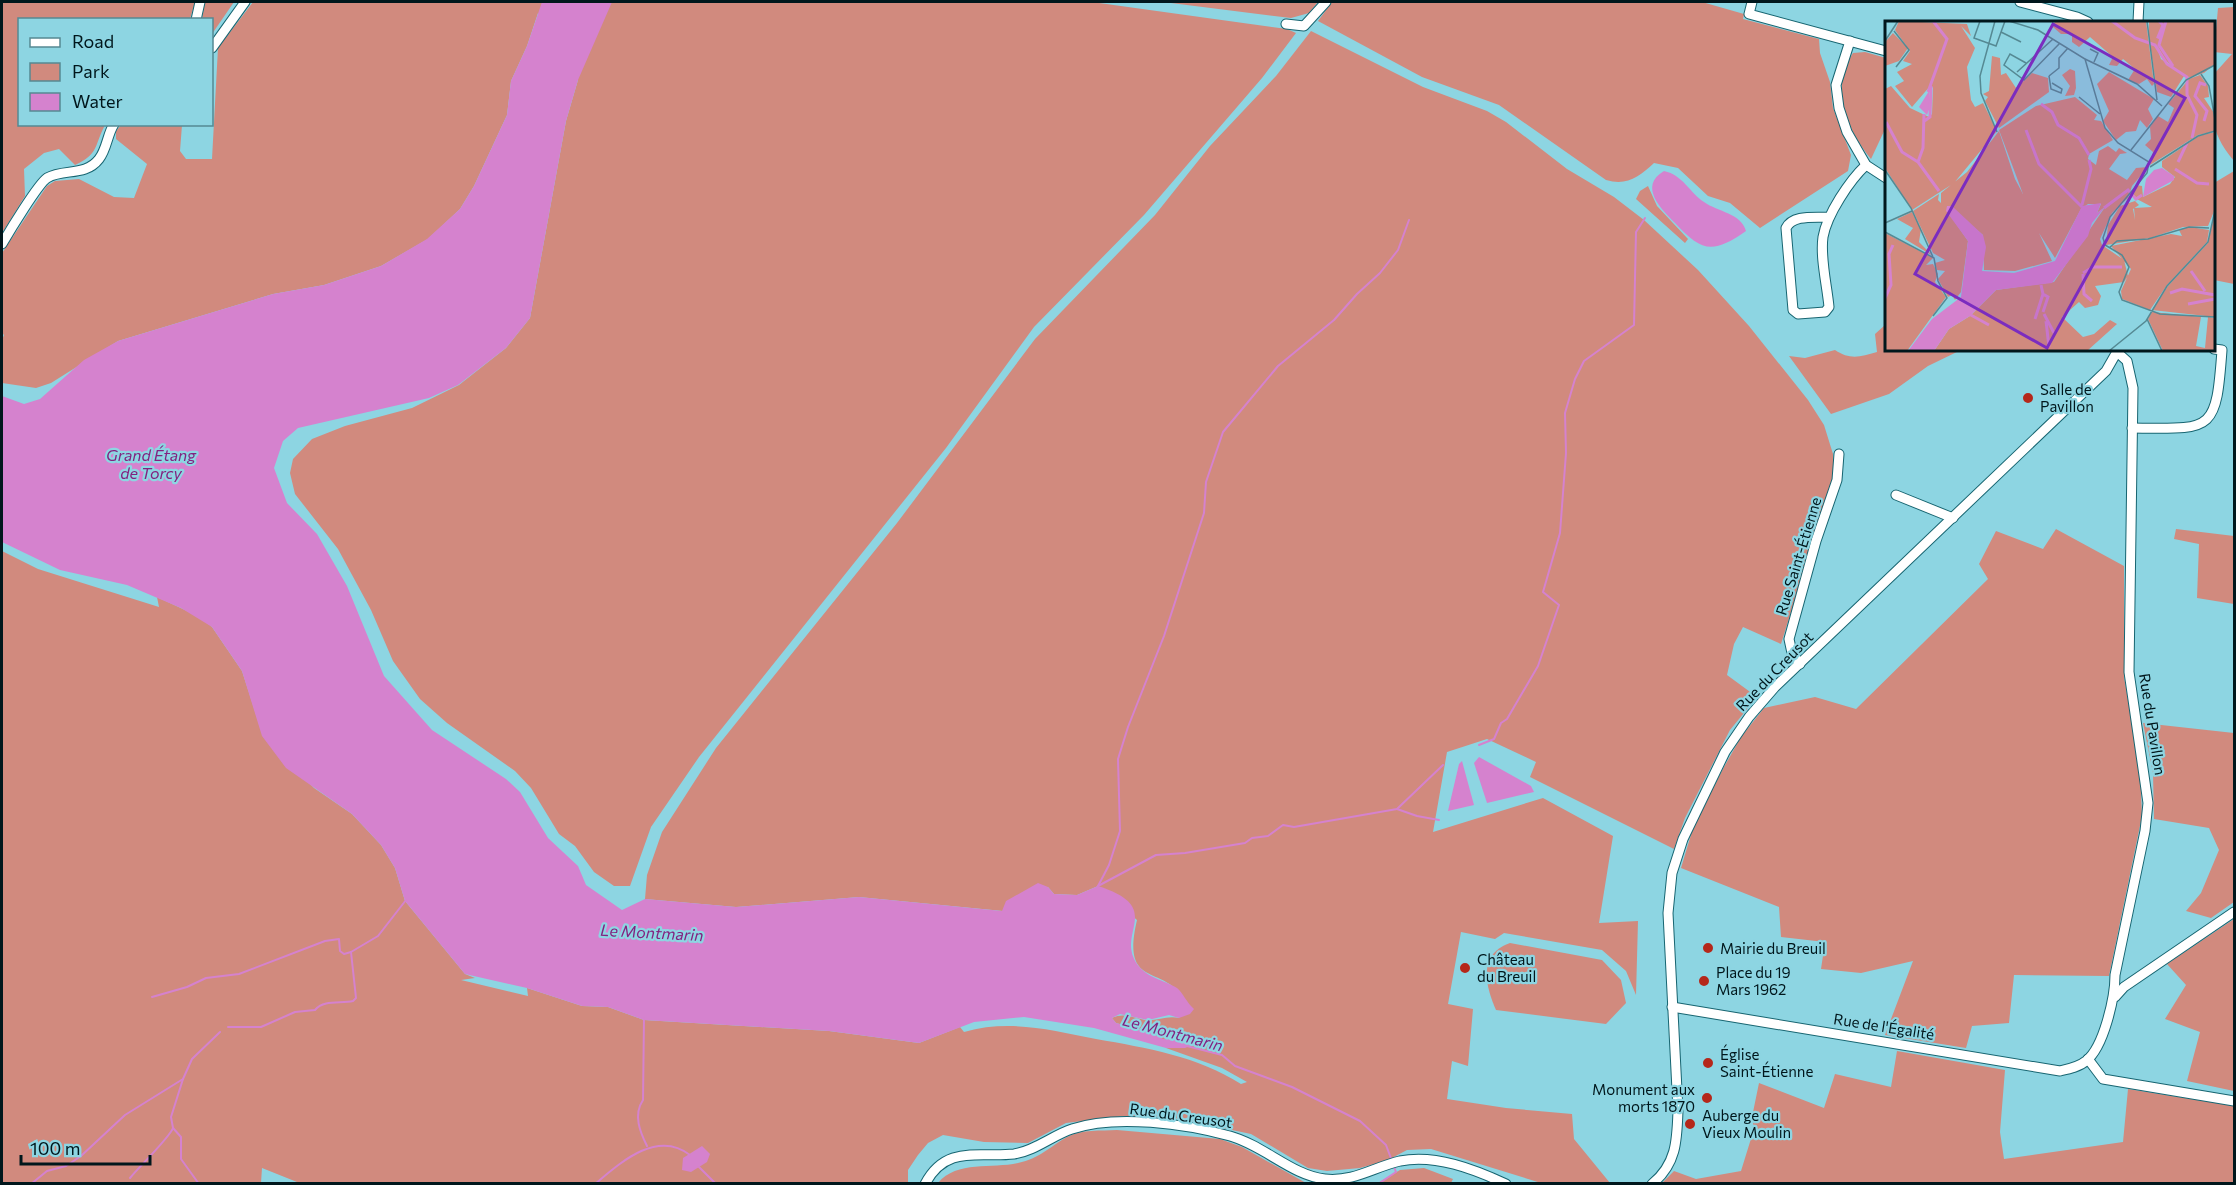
<svg xmlns="http://www.w3.org/2000/svg" width="2236" height="1185" viewBox="0 0 2236 1185" font-family="Commissioner,sans-serif">
<style>
.green{fill:#d18a7e}
.water{fill:#d582ce}
.lines{fill:none;stroke-linecap:round;stroke-linejoin:round}
.stream{stroke:#d582ce;stroke-width:2}
.minor-casing{stroke:#176571;stroke-width:11}
.minor{stroke:#fff;stroke-width:9}
.poi-dot{fill:#b5271a;stroke:#8dd5e2;stroke-width:2}
.labels{text-anchor:middle;dominant-baseline:central;stroke-width:4.5;stroke-linejoin:round;paint-order:stroke}
.poi-label{font-size:15px;fill:#00171c;stroke:#8dd5e2;text-anchor:start}
.street-label{font-size:15px;fill:#00171c;stroke:#8dd5e2}
.water-label{font-size:16px;font-style:italic;fill:#83217f;stroke:#8dd5e2}
.inset-river{fill:none;stroke:#d582ce;stroke-width:3}
.inset-road{fill:none;stroke:#558993;stroke-width:1.5}
.view{fill:#7b2cbf;fill-opacity:0.15;stroke:#7b2cbf;stroke-width:3}
.inset-edge{fill:none;stroke:#00171c;stroke-width:3}
</style>
<rect width="100%" height="100%" fill="#8dd5e2"/>
<!-- green -->
<g class="green">
<path d="M2,2H195L190,19L20,20V124L105,125C94,146 99,154 75,165L59,149L44,153L24,169L25,196L2,233Z"/>
<polygon points="205,2 234,2 212,34 212,20 202,19"/>
<polygon points="253,2 1092,2 1287,29 1296,33 1262,78 1144,215 1034,327 946,448 699,757 651,827 630,886 614,886 594,872 575,846 559,834 531,788 515,771 447,723 420,699 393,661 371,610 338,549 295,494 290,473 293,459 312,439 345,426 412,408 459,385 506,348 530,318 566,121 578,80 538,13 527,46 511,81 507,115 474,186 460,209 428,239 381,266 324,285 273,294 118,341 51,383 36,388 2,383 2,340 4,335 2,333 2,253 47,186 55,181 79,179 114,197 134,198 147,164 116,139 116,131 121,125 182,125 180,151 186,159 212,159 218,48"/>
<polygon points="1163,2 1318,2 1309,13 1291,18"/>
<path d="M1332,2H1702L1744,14L1743,19L1819,39L1820,53L1830,82L1833,108L1851,155L1848,171L1760,228L1730,203L1708,196L1678,168L1654,163C1639,177 1627,186 1606,180L1499,105L1422,77L1318,21Z"/>
<path d="M2234,7V161C2207,128 2213,114 2214,74L2232,54L2214,52L2218,8Z"/>
<path d="M1311,31L1423,87L1487,111L1506,122L1567,169L1614,197L1644,220L1698,270L1749,326L1808,400L1824,425L1833,454L1834,474L1781,644L1743,627L1734,644L1727,675L1757,697L1730,730L1685,818L1674,849L1530,777L1536,762L1487,739L1447,752L1433,832L1543,798L1613,836L1599,923L1638,921L1636,995L1626,971L1602,950L1504,933L1495,939L1461,932L1448,1004L1473,1009L1468,1066L1452,1061L1447,1099L1506,1108L1572,1114L1574,1139L1610,1183H1541L1431,1149L1407,1150L1388,1160L1360,1168L1327,1171L1308,1168L1251,1134L1170,1117L1125,1116L1066,1123L1028,1143L984,1142L943,1135L928,1143L918,1155L908,1170V1183L302,1184L262,1168L261,1183H2V551L38,569L159,607L157,597L200,617L212,627L242,671L263,736L314,788L352,814L381,845L395,868L405,901L465,974L475,978L461,980L528,996L527,988L582,1006L608,1007L644,1020L829,1031L919,1043L960,1027L964,1032C1009,1019 1051,1030 1096,1039C1147,1048 1197,1056 1241,1084L1247,1082L1222,1068L1166,1048H1185L1187,1040L1162,1039L1150,1032L1116,1023L1112,1018C1124,1012 1133,1018 1145,1020C1158,1021 1167,1015 1179,1018L1185,1002C1166,962 1120,992 1137,920L1098,886L1077,895L1054,894L1048,887L1003,911L859,897L736,907L645,899L647,875L662,832L716,748L897,523L1035,339L1155,215L1210,146L1276,76Z"/>
<path d="M1865,52L1886,58V127L1871,159C1847,130 1829,88 1853,53Z"/>
<polygon points="2234,171 2234,284 2214,280 2214,183"/>
<polygon points="1648,186 1657,206 1688,239 1685,243 1636,199 1640,191"/>
<path d="M1886,320V350H1961L1928,366L1889,394L1831,414L1789,356L1805,358L1835,350C1850,360 1860,357 1877,352L1875,334L1885,325Z"/>
<polygon points="2056,529 2124,566 2124,677 2140,768 2142,816 2109,976 2014,975 2009,1023 1972,1026 1966,1048 1885,1035 1913,961 1861,973 1821,969 1825,942 1781,937 1779,907 1681,868 1693,828 1724,767 1741,737 1764,708 1815,697 1856,709 1988,579 1979,564 1996,531 2043,549"/>
<polygon points="2176,529 2234,536 2234,604 2197,598 2199,544 2174,539"/>
<polygon points="2143,723 2234,733 2234,902 2211,918 2186,911 2201,893 2219,850 2209,828 2154,819 2153,773"/>
<polygon points="2234,919 2234,1091 2187,1081 2200,1032 2165,1019 2186,985 2167,964"/>
<path d="M1510,943L1602,960L1621,980L1626,1003L1606,1024L1496,1010C1485,985 1478,954 1510,943Z"/>
<polygon points="1897,1051 2005,1070 2000,1132 2004,1159 2123,1142 2128,1089 2234,1106 2234,1183 1661,1184 1674,1171 1696,1179 1741,1171 1754,1129 1752,1117 1759,1083 1824,1108 1835,1074 1891,1087"/>
<path d="M1117,1130L1220,1139L1242,1147L1306,1183H938C957,1160 992,1169 1018,1163C1040,1158 1048,1148 1067,1137C1082,1129 1101,1131 1117,1130Z"/>
<polygon points="1424,1168 1453,1179 1451,1183 1378,1183 1400,1170"/>
</g>
<!-- water -->
<g class="water">
<path d="M542,2H612L578,80L566,121L530,318L506,348L458,385L429,398L298,428L283,441L274,468L287,503L317,534L347,586L384,676L432,730L506,779L520,792L548,838L578,866L586,885L622,910L645,899L736,907L859,897L1002,911L1006,901L1038,883L1048,887L1054,894L1077,895L1098,886C1166,908 1115,932 1137,964C1147,978 1164,980 1177,988C1183,993 1187,1003 1194,1009L1190,1014L1179,1018L1169,1015L1148,1020L1120,1014L1112,1018L1116,1023L1150,1032L1163,1039L1187,1040L1190,1046L1185,1048H1166L1094,1028L1024,1017L974,1022L919,1043L829,1031L644,1020L608,1007L582,1006L527,988L465,974L405,901L395,868L381,845L352,814L286,768L262,736L242,671L212,627L181,608L127,585L60,570L2,542V396L24,404L40,399L84,360L118,341L273,294L324,285L381,266L427,239L460,209L474,186L507,115L511,81L527,46Z"/>
<path d="M1664,171C1683,175 1690,193 1704,202C1718,212 1741,213 1746,231C1712,255 1701,251 1675,223C1661,209 1638,186 1664,171Z"/>
<polygon points="1479,757 1531,786 1534,792 1487,803 1474,763"/>
<polygon points="1462,761 1474,805 1448,811 1459,764"/>
<polygon points="702,1146 710,1154 707,1162 691,1172 682,1170 683,1158"/>
</g>
<g class="lines">
<!-- stream -->
<g class="stream">
<polyline points="1479,745 1494,739 1501,723 1507,719 1538,666 1559,605 1543,592 1560,533 1566,453 1565,413 1575,379 1584,361 1634,325 1636,232 1645,218"/>
<polyline points="1397,809 1417,816 1439,820"/>
<polyline points="1098,886 1156,855 1185,853 1245,843 1252,838 1268,836 1283,825 1294,827 1397,809 1443,765"/>
<polyline points="1097,888 1109,865 1120,831 1118,759 1128,727 1164,636 1204,513 1206,482 1223,432 1278,366 1334,320 1357,294 1380,273 1398,250 1409,220"/>
<polyline points="152,997 187,987 206,978 239,974 325,941 339,939 340,951 344,954 351,952"/>
<path d="M644,1018L643,1100C633,1115 640,1132 647,1146"/>
<path d="M228,1027H261L295,1012L315,1010C324,999 341,1004 353,1001L356,998L351,952L378,936L406,900"/>
<polyline points="1187,1046 1222,1055 1235,1066 1292,1087 1360,1121 1386,1145 1392,1161"/>
<polyline points="699,1167 716,1184"/>
<path d="M130,1178C139,1167 170,1137 173,1128"/>
<polyline points="31,1184 47,1171 66,1166 81,1156 125,1115 183,1079"/>
<polyline points="199,1184 181,1159 181,1137 173,1128 171,1117 183,1079 192,1059 220,1032"/>
<path d="M595,1184C620,1163 657,1129 690,1155"/>
<polyline points="1378,1184 1396,1172 1394,1167"/>
</g>
<defs>
<g id="minor">
<polyline points="1752,2 1749,14 1886,51"/>
<polyline points="2020,2 2077,17 2088,22"/>
<polyline points="196,20 200,2"/>
<polyline points="2138,22 2139,2"/>
<polyline points="1286,24 1304,26 1326,2"/>
<polyline points="1850,41 1836,85 1839,108 1847,132 1866,165 1886,178"/>
<polyline points="212,48 245,2"/>
<path d="M1829,217C1816,218 1793,214 1786,228L1793,310L1798,314L1825,312L1829,307C1827,285 1820,258 1823,237C1827,214 1850,180 1866,165"/>
<path d="M2,244C9,232 38,184 47,178C64,168 85,177 99,159C107,149 107,135 114,124"/>
<path d="M2132,428C2213,429 2216,433 2222,350L2214,349"/>
<polyline points="1896,495 1953,518"/>
<polyline points="1800,664 1792,653 1789,639 1816,541 1837,480 1839,454"/>
<polyline points="2115,997 2124,987 2234,912"/>
<path d="M1672,1007L2060,1071C2069,1069 2079,1067 2086,1061C2104,1047 2115,997 2115,975L2145,831L2148,803L2129,672L2133,388L2127,361L2117,352"/>
<polyline points="2088,1059 2103,1079 2234,1101"/>
<path d="M925,1184C946,1144 979,1158 1014,1154C1035,1151 1053,1135 1072,1129C1116,1114 1186,1124 1230,1136C1263,1145 1293,1176 1325,1179C1354,1182 1374,1167 1400,1161C1435,1154 1474,1169 1506,1184"/>
<path d="M1652,1184C1677,1164 1677,1139 1678,1110L1668,913L1672,873L1683,839L1725,752L1749,717L1775,687L2106,371L2118,350"/>
</g>
</defs>
<!-- minor casing -->
<use href="#minor" class="minor-casing"/>
<!-- minor -->
<use href="#minor" class="minor"/>
</g>
<!-- markers -->
<g class="poi-dot">
<circle cx="2028" cy="398" r="6"/>
<circle cx="1708" cy="948" r="6"/>
<circle cx="1465" cy="968" r="6"/>
<circle cx="1704" cy="981" r="6"/>
<circle cx="1708" cy="1063" r="6"/>
<circle cx="1707" cy="1098" r="6"/>
<circle cx="1690" cy="1124" r="6"/>
</g>
<g class="labels">
<!-- poi labels -->
<g class="poi-label">
<text x="2040" y="389">Salle de<tspan x="2040" dy="17">Pavillon</tspan></text>
<text x="1720" y="948">Mairie du Breuil</text>
<text x="1477" y="959">Château<tspan x="1477" dy="17">du Breuil</tspan></text>
<text x="1716" y="972">Place du 19<tspan x="1716" dy="17">Mars 1962</tspan></text>
<text x="1720" y="1054">Église<tspan x="1720" dy="17">Saint-Étienne</tspan></text>
<text x="1695" y="1089" text-anchor="end">Monument aux<tspan x="1695" dy="17">morts 1870</tspan></text>
<text x="1702" y="1115">Auberge du<tspan x="1702" dy="17">Vieux Moulin</tspan></text>
</g>
<!-- street labels -->
<g class="street-label">
<text transform="translate(1798 556) rotate(-73)">Rue Saint-Étienne</text>
<text transform="translate(1774 671) rotate(-46)">Rue du Creusot</text>
<text transform="translate(2153 724) rotate(81)">Rue du Pavillon</text>
<text transform="translate(1884 1026) rotate(9)">Rue de l'Égalité</text>
<text transform="translate(1181 1115) rotate(8)">Rue du Creusot</text>
</g>
<!-- water labels -->
<g class="water-label">
<text x="151" y="454">Grand Étang<tspan x="151" dy="18">de Torcy</tspan></text>
<text transform="translate(652 932) rotate(3)">Le Montmarin</text>
<text transform="translate(1173 1032) rotate(15)">Le Montmarin</text>
</g>
</g>
<!-- overview -->
<g transform="translate(1885 21)">
<rect width="330" height="330" fill="#8dd5e2"/>
<path d="M14,0L82,3L86,15L76,5L90,27L82,46L86,79L90,86L98,82L112,110L69,162L27,189L0,147V68L6,65L25,87L44,96L38,103L47,93L48,67L46,64L27,86L10,65L19,60L12,51L27,43L18,40L25,30L10,9ZM170,0H261L269,63L267,65L262,58L254,63L243,59L250,48L238,38L232,45L224,44L228,36L205,16L194,26L187,21V13H176L168,6ZM264,0H330V43L319,52L302,57L280,39L273,26L264,20ZM8,12L23,27L14,40L0,45V21ZM265,22L272,27L276,38L299,55L286,76L272,71ZM107,35L115,37L116,54L121,52L131,67L147,52L163,57L164,71L114,107L100,80L103,76L98,73L104,70ZM185,48L190,50L191,67L189,74L180,75L185,65L177,54ZM224,51L269,78L263,88L268,98L262,107L255,99L251,110L241,111L231,119L218,100L224,90L212,63ZM315,54L323,65L324,76L319,77L329,92L330,110L313,114L265,144L268,131L260,124L266,118L265,106L273,95L283,101L289,87L283,83L304,58ZM190,76L212,94L209,99L216,100L228,119L204,133L203,138L211,144L214,130L223,125L231,131L234,127L242,132L235,133L224,148L242,159L251,147L263,146L247,165L243,177L227,192L215,218L217,224L239,239L243,255L239,261L210,265L216,275L213,284L200,287L194,281L177,296L198,316L209,313L225,299L232,303L202,330H49L64,308L85,295L111,269L169,261L220,186L212,192L216,183H203L196,188L170,237L154,212L167,240L130,250L99,249L98,214L74,194H65L83,220L76,271L70,279L67,274L63,276L53,258L60,250L52,249L50,242L60,239L48,232L28,190L54,173L53,179L56,182V172L82,151L114,110L130,158L138,173L114,109L151,85ZM330,111V188L323,205L298,206L265,217L221,224L223,204L235,185L250,180L254,184L248,188L250,199L249,187L267,186L248,176L251,164L257,165L258,176L285,163L290,156L277,146V140L314,115ZM27,191L36,208L34,221L48,235L20,218L28,207L12,198ZM330,191V296L267,289L283,265L323,222ZM305,206L324,209L322,221L282,264L265,289L237,278L236,270L246,248L226,225L286,213L297,215L294,209ZM0,212L48,237L41,244L48,243L53,253L50,261L61,276L22,330H0ZM267,291L316,296L311,325L320,327L323,296L330,297V330H278L263,298Z" fill="#d18a7e"/>
<path d="M44,70L45,86L42,94L34,86ZM277,147L289,155V159L258,176L261,158L269,149ZM216,182L212,192L220,186L207,202L203,215L167,262L111,269L85,295L64,308L49,330H23L47,298L76,276L83,220L61,190L62,185H67L98,214L101,226L97,250L129,252L170,240L197,185Z" fill="#d582ce"/>
<path class="inset-river" d="M227,0L250,17L270,24L282,43L302,56V74L312,94L307,117M274,0L278,4L273,16L277,18M281,0L274,24L288,45M43,71L62,18L48,0M156,83L167,91L173,104L194,117L204,134M39,93L38,127L33,141L54,170M319,100L322,90L310,75L315,62L321,64M1,101L17,131L33,141M38,101L45,96L46,65M141,109L154,143L197,186M293,141L302,122M290,148L312,162L324,163M197,184L206,148L204,139M219,187L243,169L251,178L257,174M306,250L320,270M198,252L208,246H237M198,253L199,273L207,280M156,264L158,273L163,276L158,291M285,272L297,268L330,274M0,277L6,264L4,233L8,224M303,283L330,278M84,293L104,304M159,293L169,312M150,298L158,273M161,300L164,326"/>
<path class="inset-road" d="M95,0L89,17L111,25L120,0M110,0L95,55L96,72L112,111M124,0L153,9L200,38L220,107L233,122L264,141L262,152L225,196L218,217L220,224L237,234L244,246L234,271L237,279L275,293L330,296M262,0L272,79M9,10L24,29L11,46M116,11L136,21M0,20L13,0M205,28L213,32L209,41M200,38L252,63L277,85M141,42L125,33L119,44L139,59L175,22M132,51L168,18M316,53L324,65L330,98M164,55L166,68L176,72L177,68L167,62M164,55L174,47V37L183,27M194,76L215,93M246,129L301,59L330,44M265,146L313,115L330,110M0,149L26,187L48,236M0,202L27,190M0,211L49,237L53,260L62,277L48,295M224,227L232,220L263,218L304,206L324,207M262,298L277,330M224,330L261,300L282,265L323,221L330,189"/>
<path class="view" d="M168,3L300,77L162,327L30,253Z"/>
<rect width="330" height="330" class="inset-edge"/>
</g>
<!-- border -->
<rect width="2236" height="1185" fill="none" stroke="#00171c" stroke-width="6"/>
<!-- legend -->
<rect x="18" y="18" width="195" height="108" fill="#8dd5e2" stroke="#558993" stroke-width="1.5"/>
<rect x="30" y="38" width="30" height="9" fill="#ffffff" stroke="#558993" stroke-width="1.5"/>
<text x="72" y="48" font-size="18" fill="#00171c">Road</text>
<rect x="30" y="63" width="30" height="18" fill="#d18a7e" stroke="#558993" stroke-width="1.5"/>
<text x="72" y="78" font-size="18" fill="#00171c">Park</text>
<rect x="30" y="93" width="30" height="18" fill="#d582ce" stroke="#558993" stroke-width="1.5"/>
<text x="72" y="108" font-size="18" fill="#00171c">Water</text>
<!-- scale -->
<path d="M21 1155v9h129v-9" fill="none" stroke="#00171c" stroke-width="3"/>
<text x="30" y="1155" font-size="18" fill="#00171c" stroke="#8dd5e2" stroke-width="4.5" paint-order="stroke">100 m</text>
</svg>
